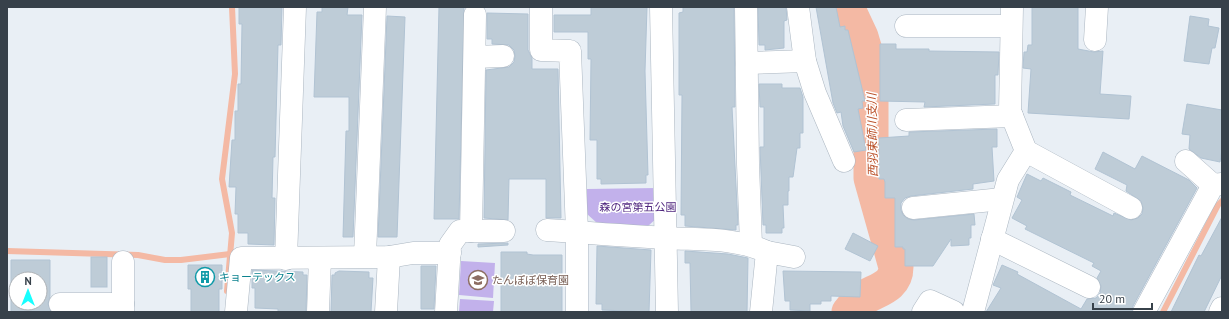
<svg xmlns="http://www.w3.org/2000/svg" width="1229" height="319" viewBox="0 0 1229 319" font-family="'PT Sans','Noto Sans JP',sans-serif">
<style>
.green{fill:#c2b1eb}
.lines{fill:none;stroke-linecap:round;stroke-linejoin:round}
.stream{stroke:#f4b9a4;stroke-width:6}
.river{stroke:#f4b9a4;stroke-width:35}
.building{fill:#beccd7;stroke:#b1c3d3;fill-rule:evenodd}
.minor-casing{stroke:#abb6c1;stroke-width:23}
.minor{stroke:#fff;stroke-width:22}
.labels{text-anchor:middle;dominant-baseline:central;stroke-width:3;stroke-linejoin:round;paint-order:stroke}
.park-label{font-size:11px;fill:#50277f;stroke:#fff}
.culture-label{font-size:11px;fill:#0d838f;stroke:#fff;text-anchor:start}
.education-label{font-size:11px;fill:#785e54;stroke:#fff;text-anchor:start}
.water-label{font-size:12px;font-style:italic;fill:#bb522b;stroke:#fff}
</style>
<rect width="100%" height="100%" fill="#e9eff5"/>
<!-- green -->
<g class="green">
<polygon points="657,188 658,217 648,226 597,223 587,214 587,189"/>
<polygon points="461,261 495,263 493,298 459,295"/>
<polygon points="460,299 494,301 493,312 459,312"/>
</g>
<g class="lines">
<!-- stream -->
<g class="stream">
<polyline points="7,251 138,255 165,260 181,260 230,254"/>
<polyline points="227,291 232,233 222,179 235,74 232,7"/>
<polyline points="1163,312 1218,205 1222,201"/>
</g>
<!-- river -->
<path class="river" d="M847,7L861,37L871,71V178L896,267C896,290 871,290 858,302C854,305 852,309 849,312"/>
</g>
<!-- building -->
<g class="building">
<polygon points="239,7 282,7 281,45 278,45 275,157 273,157 272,198 275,198 274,245 248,244 248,233 238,233 238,214 235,214 236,187 229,187 232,140 235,140 235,111 238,111 238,84 241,84 242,24 239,24"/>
<polygon points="322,7 348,7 347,15 362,15 353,237 343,237 346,131 349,131 349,97 314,97 317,12 322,12"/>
<polygon points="439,7 464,7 459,219 434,219"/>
<polygon points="591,7 647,7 645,71 648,175 646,175 646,183 601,184 601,179 597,179 597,140 590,140 591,59 588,59 588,32 554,32 554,15 591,15"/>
<polygon points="683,7 734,7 735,107 732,107 738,225 736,225 736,230 685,226 685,215 681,215 682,95 679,95 679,13 683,12"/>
<polygon points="758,7 786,7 787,20 784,21 784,48 765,50 765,45 759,45"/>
<polygon points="816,7 836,7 840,27 845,26 845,30 848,30 865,101 862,101 863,108 858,109 866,150 854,152 843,126 841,112 837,113 833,103"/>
<polygon points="1032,7 1078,7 1078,49 1094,52 1103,51 1100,94 1131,96 1129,119 1028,113 1031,69 1023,68 1024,52 1027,52 1028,45 1032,45"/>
<polygon points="487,13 528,14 528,50 532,58 532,69 558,69 561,218 546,218 546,179 509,179 508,220 484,218 486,70 509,67 514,62 515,56 514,50 509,45 492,44 492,39 487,39"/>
<polygon points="387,16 405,17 397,237 378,237"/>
<polygon points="1190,16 1209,19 1208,26 1219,28 1215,48 1212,48 1209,64 1184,61"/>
<polygon points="880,44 896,44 896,49 929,49 929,51 999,52 998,75 995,75 995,104 924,107 925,102 880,101"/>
<polygon points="759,84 782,84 782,88 800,88 803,97 803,133 800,133 800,148 797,148 793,177 789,177 789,191 788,191 788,205 783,205 784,228 782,228 782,233 766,233 766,225 763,225 760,147 764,147 764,107 760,107"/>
<polygon points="1187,104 1222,110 1222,150 1220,162 1201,158 1189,149 1190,135 1182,134"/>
<polygon points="997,129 997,147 992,147 994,181 973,184 973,189 911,196 905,198 901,203 901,210 903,215 908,219 914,220 974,214 975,225 971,225 971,238 969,238 969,245 951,246 951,239 933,266 905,266 905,249 903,249 903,247 895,247 895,198 885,198 885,182 884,179 879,179 879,138 909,136 909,132"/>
<polygon points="1103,152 1135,169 1142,156 1189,180 1197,188 1133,306 1132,312 986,312 1001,288 993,285 1002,265 1018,272 1017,274 1081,309 1087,299 1096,298 1100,293 1101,286 1097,278 1101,271 1092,266 1094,263 1025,229 1027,226 1012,218 1022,200 1017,197 1027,174 1041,181 1043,178 1071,192 1070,195 1113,216 1114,213 1131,220 1138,218 1142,214 1143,208 1141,201 1126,191 1127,185 1095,169"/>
<polygon points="1222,217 1222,275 1204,312 1171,312 1199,255 1201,256"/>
<polygon points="853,233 878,246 870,261 845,249"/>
<polygon points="508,243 508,245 478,247 478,244"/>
<polygon points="597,246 651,250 649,312 602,310 602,304 596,304"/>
<polygon points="685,251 728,254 748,258 747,312 691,312 690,263 685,263"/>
<polygon points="501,252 527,252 527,254 533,255 562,255 562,312 501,312"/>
<rect x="91" y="257" width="16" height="30"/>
<path d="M11,260H50V296L48,304L51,312H11ZM16,279H40V303H16Z"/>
<polygon points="188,265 222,265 222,289 219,289 219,312 191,312 191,289 188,289"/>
<polygon points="421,266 436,266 434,309 421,309"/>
<polygon points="252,270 303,272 303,275 307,275 306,312 278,312 278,309 255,308 255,288 252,288"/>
<polygon points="339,271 369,272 369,278 373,278 371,312 331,312 332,275 335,275 335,273"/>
<polygon points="783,271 861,272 860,297 831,296 831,301 821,301 821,304 810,304 810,311 790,310 790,301 785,301"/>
</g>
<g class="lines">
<defs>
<g id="minor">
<polyline points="541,7 541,50 570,51 577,232 577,312"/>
<polyline points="661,7 667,312"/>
<polyline points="746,7 748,164 751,245"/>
<polyline points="798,7 805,61 815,93 844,161"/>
<polyline points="906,26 1011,26"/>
<polyline points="1095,40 1097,7"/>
<polyline points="475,57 503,56"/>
<polyline points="747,63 805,61"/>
<polyline points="906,120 1012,116"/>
<polyline points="1026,151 1131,208"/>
<polyline points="1186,161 1213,185"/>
<polyline points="913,208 1002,199"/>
<path d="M547,230C587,233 626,236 666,238C700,240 735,237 767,252"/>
<polyline points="471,231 475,15"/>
<polyline points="992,239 1089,287"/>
<polyline points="365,256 375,7"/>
<polyline points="286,259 295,7"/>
<polyline points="123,262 123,312"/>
<polyline points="60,304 123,304"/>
<polyline points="236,312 241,258 389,257 413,253 450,253"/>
<polyline points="318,312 320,258"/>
<polyline points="386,312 389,257"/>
<polyline points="446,312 450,245 460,231 504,231"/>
<polyline points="761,312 767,252 794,257"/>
<polyline points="923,312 930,301 954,312"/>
<polyline points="973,312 1008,180 1026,151 1010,111 1012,7"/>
<polyline points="1144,312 1213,185 1222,184"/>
<polyline points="1220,312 1222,308"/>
</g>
</defs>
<!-- minor casing -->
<use href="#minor" class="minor-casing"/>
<!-- minor -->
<use href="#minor" class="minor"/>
</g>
<!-- icons -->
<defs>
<symbol id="building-ring" viewBox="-11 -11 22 22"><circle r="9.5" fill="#fff" stroke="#0f9aa8" stroke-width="1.5"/><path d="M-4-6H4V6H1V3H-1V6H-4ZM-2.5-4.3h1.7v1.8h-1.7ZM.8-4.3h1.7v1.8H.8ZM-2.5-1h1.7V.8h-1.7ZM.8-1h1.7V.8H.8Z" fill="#0f9aa8"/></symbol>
<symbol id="school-ring" viewBox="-11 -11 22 22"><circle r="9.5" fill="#fff" stroke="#8d6e63" stroke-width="1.5"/><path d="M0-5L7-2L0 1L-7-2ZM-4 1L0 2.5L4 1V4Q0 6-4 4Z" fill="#8d6e63"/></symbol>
</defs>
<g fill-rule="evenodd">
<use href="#building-ring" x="194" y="266" width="22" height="22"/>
<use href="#school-ring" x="467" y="269" width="22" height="22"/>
</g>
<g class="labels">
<!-- park labels -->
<g class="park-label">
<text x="638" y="207">森の宮第五公園</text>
</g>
<!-- culture labels -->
<g class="culture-label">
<text x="219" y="277">キョーテックス</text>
</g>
<!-- education labels -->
<g class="education-label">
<text x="492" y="280">たんぽぽ保育園</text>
</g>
<!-- water labels -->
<g class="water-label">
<text transform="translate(872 135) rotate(-91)">西羽束師川支川</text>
</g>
</g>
<!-- border -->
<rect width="1229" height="319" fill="none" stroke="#37414a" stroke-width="16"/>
<!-- north arrow -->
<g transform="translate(28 291)"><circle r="19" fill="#ffffff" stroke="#afb3b7"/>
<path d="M0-3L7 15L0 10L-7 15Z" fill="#17ffff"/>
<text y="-6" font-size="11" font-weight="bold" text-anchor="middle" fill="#37414a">N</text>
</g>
<!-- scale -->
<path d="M1093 303v6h59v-6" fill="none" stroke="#37414a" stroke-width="2"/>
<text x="1099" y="303" font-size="12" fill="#37414a" stroke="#ffffff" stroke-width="3" paint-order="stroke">20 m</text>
</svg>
